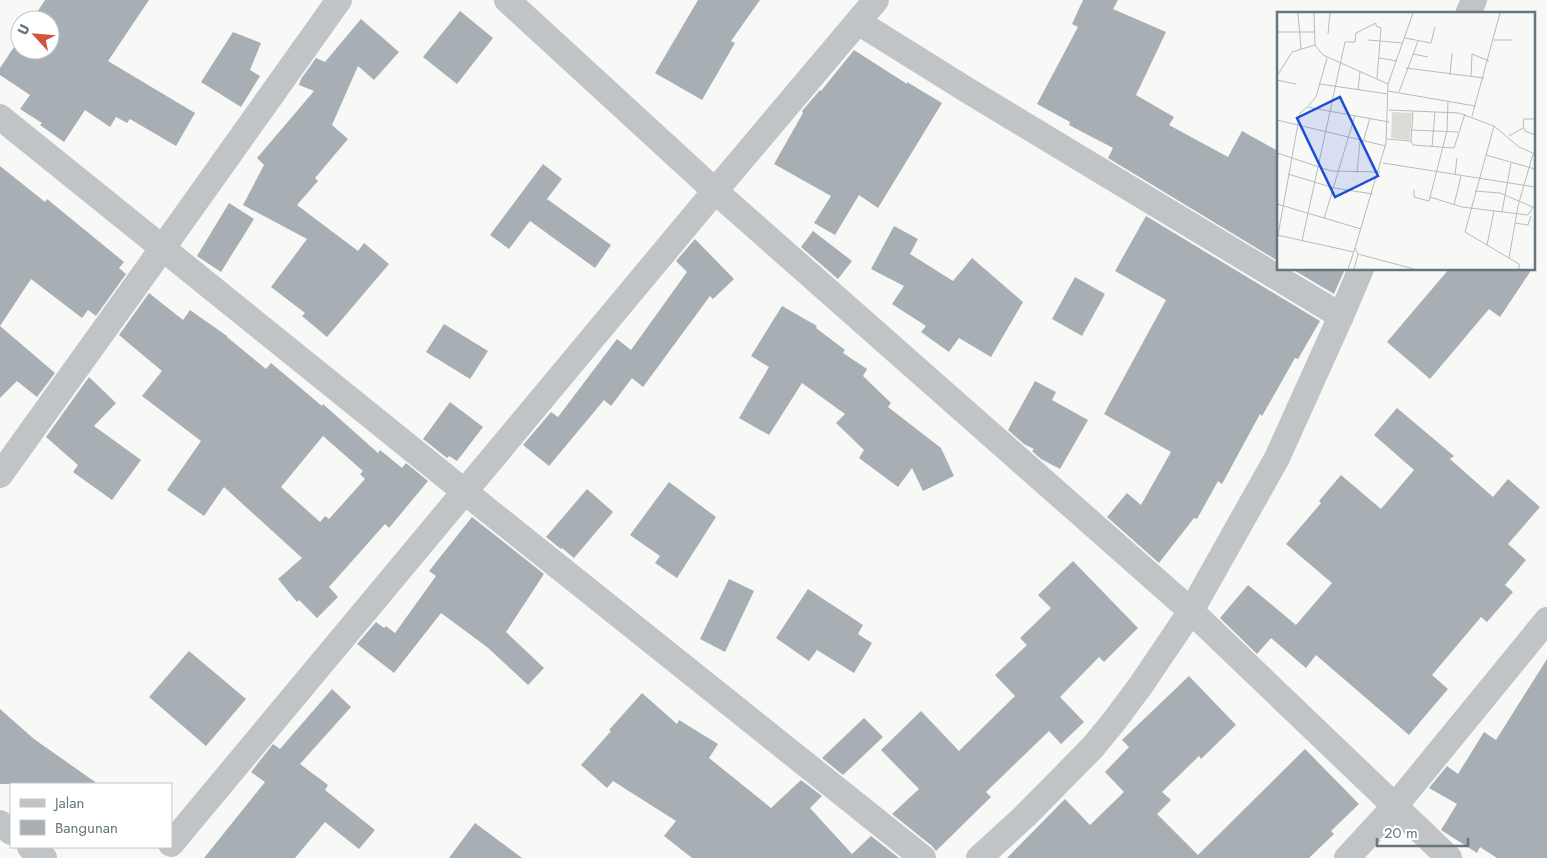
<svg xmlns="http://www.w3.org/2000/svg" width="1547" height="858" viewBox="0 0 1547 858" font-family="Jost,sans-serif">
<style>
.building{fill:#a8afb4;fill-rule:evenodd}
.lines{fill:none;stroke-linecap:round;stroke-linejoin:round}
.minor{stroke:#c0c4c7;stroke-width:26}
.inset-road{fill:none;stroke:#b5bcbf;stroke-width:1}
.view{fill:#1d4ed8;fill-opacity:0.15;stroke:#1d4ed8;stroke-width:2.5}
.inset-edge{fill:none;stroke:#66757e;stroke-width:2.5}
</style>
<rect width="100%" height="100%" fill="#f8f8f6"/>
<!-- building -->
<g class="building">
<polygon points="45,0 149,0 108,61 195,113 176,146 130,119 127,123 116,117 110,127 85,110 64,142 40,125 42,123 20,109 30,95 0,75 0,68 20,38 20,50 50,50 50,20 32,20"/>
<polygon points="698,0 760,0 731,41 735,43 702,100 655,73"/>
<polygon points="1083,0 1118,0 1113,9 1166,32 1136,95 1174,117 1169,125 1228,157 1242,131 1278,151 1278,261 1108,158 1113,148 1069,125 1070,122 1037,104 1078,27 1072,24"/>
<polygon points="460,11 493,38 457,84 423,57"/>
<polygon points="361,19 399,52 374,80 358,66 332,125 348,139 315,178 318,181 297,205 358,251 364,243 389,264 327,337 302,316 305,313 271,287 307,239 243,205 264,165 257,158 314,91 299,85 301,79 316,58 325,62"/>
<polygon points="233,32 261,43 250,70 260,76 241,107 201,82"/>
<polygon points="854,50 907,84 907,82 942,103 878,208 859,195 835,235 814,223 831,196 774,164 803,113 802,111 820,90 821,91"/>
<polygon points="543,164 562,179 547,199 611,245 595,268 530,221 509,249 490,235"/>
<polygon points="0,166 45,202 47,199 124,262 119,268 126,274 96,316 88,310 82,318 31,279 0,326"/>
<polygon points="229,203 254,219 221,272 197,256"/>
<polygon points="1146,216 1320,321 1298,359 1295,358 1262,416 1260,414 1222,484 1218,481 1197,519 1194,518 1159,563 1107,517 1127,493 1141,505 1171,452 1104,414 1166,300 1115,271"/>
<polygon points="894,226 918,239 910,254 953,281 972,258 1023,302 991,357 959,338 949,352 921,332 926,326 892,304 904,286 871,269"/>
<polygon points="813,231 852,261 838,279 801,247"/>
<polygon points="695,239 734,279 713,299 710,296 643,387 632,378 611,406 604,400 549,466 523,445 551,412 558,417 617,339 631,350 687,272 676,261"/>
<polygon points="1292,269 1345,269 1334,294"/>
<polygon points="1449,269 1532,269 1500,317 1489,309 1430,379 1387,342"/>
<polygon points="1075,277 1105,294 1082,336 1052,319"/>
<path d="M149,293L183,320L190,310L227,336V337L266,369L271,363L322,406L323,404L378,453L380,450L402,468L406,463L428,481L389,528L385,524L329,587L338,597L317,618L299,600L297,602L278,579L302,558L224,487L204,516L167,490L201,441L142,396L162,371L119,335ZM323,436L363,471L360,474L365,479L329,519L325,516L320,522L281,487Z"/>
<polygon points="782,306 817,326 816,328 845,350 843,353 867,369 863,376 891,403 888,407 941,448 954,476 923,491 912,468 898,487 859,458 864,450 836,423 845,414 802,383 769,435 739,418 769,367 751,356"/>
<polygon points="444,324 488,351 470,379 426,352"/>
<polygon points="0,326 55,373 37,397 17,381 0,398"/>
<polygon points="89,377 116,403 94,426 141,460 112,500 73,472 78,465 46,437"/>
<polygon points="1035,381 1056,392 1052,400 1088,420 1060,469 1041,459 1032,451 1034,449 1024,444 1008,430"/>
<polygon points="450,402 483,427 457,461 449,456 447,458 423,439"/>
<polygon points="1397,408 1454,456 1450,459 1493,497 1508,479 1540,507 1508,544 1526,560 1505,585 1513,592 1487,622 1481,617 1432,675 1448,689 1409,735 1316,655 1306,668 1271,638 1257,654 1220,618 1248,585 1296,625 1332,583 1286,544 1321,503 1319,501 1341,475 1381,509 1414,470 1374,435"/>
<polygon points="669,482 716,517 677,578 655,563 660,556 630,535"/>
<polygon points="587,489 613,512 574,558 562,548 561,549 546,537"/>
<polygon points="472,517 544,574 506,632 544,668 528,685 487,647 441,613 394,673 357,644 376,622 384,628 386,626 395,633 436,576 429,571"/>
<polygon points="1073,561 1138,628 1104,662 1099,657 1060,697 1084,722 1061,744 1049,731 986,792 991,797 936,851 932,846 892,814 919,789 881,750 921,711 959,751 1015,696 995,675 1027,645 1020,638 1051,608 1038,595"/>
<polygon points="729,579 754,591 725,652 700,639"/>
<polygon points="808,589 863,625 858,634 872,643 854,673 817,650 809,661 776,638"/>
<polygon points="189,651 246,699 206,746 149,697"/>
<polygon points="1547,659 1547,858 1497,858 1480,847 1477,853 1441,830 1457,804 1429,788 1447,766 1458,774 1484,732 1496,740"/>
<polygon points="1189,676 1236,725 1201,759 1199,756 1162,792 1171,800 1157,814 1198,855 1305,749 1359,804 1331,831 1334,834 1309,858 1007,858 1065,799 1090,825 1124,792 1105,772 1129,747 1122,740"/>
<polygon points="332,689 351,707 300,764 328,785 325,790 375,830 359,849 325,822 295,858 204,858 265,782 251,772 273,744 280,749"/>
<polygon points="642,693 677,724 679,720 718,744 709,758 771,808 801,780 822,796 810,808 852,854 871,836 899,858 692,858 664,836 676,821 613,781 607,788 581,765 611,731 609,730"/>
<polygon points="0,709 34,739 98,784 0,784"/>
<polygon points="864,718 883,737 843,775 822,758"/>
<polygon points="475,823 522,858 449,858"/>
</g>
<g class="lines">
<!-- minor -->
<g class="minor">
<polyline points="507,0 715,191 1191,611 1449,858"/>
<polyline points="1468,14 1474,0"/>
<polyline points="858,22 967,90 1341,316"/>
<polyline points="0,117 465,492 923,858"/>
<path d="M0,475C114,317 226,159 339,0"/>
<polyline points="0,823 11,832"/>
<polyline points="171,844 715,191 876,0"/>
<polyline points="30,847 44,858"/>
<polyline points="979,858 1025,816 1093,747 1115,720 1141,685 1191,611 1277,458 1341,316 1361,269"/>
<polyline points="1347,858 1395,806 1547,620"/>
</g>
</g>
<!-- overview -->
<g transform="translate(1277 12)">
<rect width="258" height="258" fill="#f8f8f6"/>
<path d="M115,100L135,101L133,128L114,126Z" fill="#d9ddd6"/>
<path class="inset-road" d="M21,1L24,37M37,1L38,33L46,43L111,72L109,131L78,236L81,242L77,257M0,20H37M51,22L53,1M128,26L154,31L158,15M217,28H235M136,42L151,45M102,46L120,49M129,56L207,66M173,63L175,41M0,64L15,40L38,33M194,64L195,42L212,49M100,66L103,29L126,31M0,68L19,72M43,72L111,82M111,72L136,1M81,78L83,59M111,79L198,94M122,80L141,29M31,94L39,85L50,46M112,98L182,101L217,114L188,220L242,252V257M195,104L223,1M258,107H247L246,113L248,119L258,123M0,108L109,134M217,114L242,135L258,142M135,118L181,120M232,124L246,116M110,127L134,129L136,99M134,129L136,133L177,136L188,102M86,130L93,106M155,135L158,100M0,141L54,159L103,160M209,143L258,157M106,151L258,175M80,161L83,129M11,162L57,176L96,182M178,163L180,146M137,178V185L152,189L170,119L171,89M198,179L223,181L258,196M153,185L185,195L251,203L256,195M0,192L84,217M177,193L184,164M225,200L234,151M47,207L78,103M238,211L251,213L254,204M0,223L77,240M1,223L23,101L30,95L112,110M25,229L68,30H78L79,21L99,11V14L104,16L103,29L91,28M210,233L217,199M81,242L137,257M232,246L241,194L256,142M71,257L78,236"/>
<path class="view" d="M63,85L101,164L58,185L20,106Z"/>
<rect width="258" height="258" class="inset-edge"/>
</g>
<!-- legend -->
<rect x="10" y="783" width="162" height="65" fill="#ffffff" stroke="#c2c8cb"/>
<rect x="20" y="799" width="25" height="8" fill="#c0c4c7" stroke="#c2c8cb"/>
<text x="55" y="808" font-size="15" fill="#66757e">Jalan</text>
<rect x="20" y="820" width="25" height="15" fill="#a8afb4" stroke="#c2c8cb"/>
<text x="55" y="833" font-size="15" fill="#66757e">Bangunan</text>
<!-- north arrow -->
<g transform="translate(35 35) rotate(296)"><circle r="24" fill="#ffffff" stroke="#c2c8cb"/>
<path d="M0-4L9 19L0 12L-9 19Z" fill="#d1543d"/>
<text y="-8" font-size="14" font-weight="bold" text-anchor="middle" fill="#66757e">U</text>
</g>
<!-- scale -->
<path d="M1377 838v8h91v-8" fill="none" stroke="#66757e" stroke-width="2.5"/>
<text x="1384" y="838" font-size="15" fill="#66757e" stroke="#ffffff" stroke-width="4" paint-order="stroke">20 m</text>
</svg>
